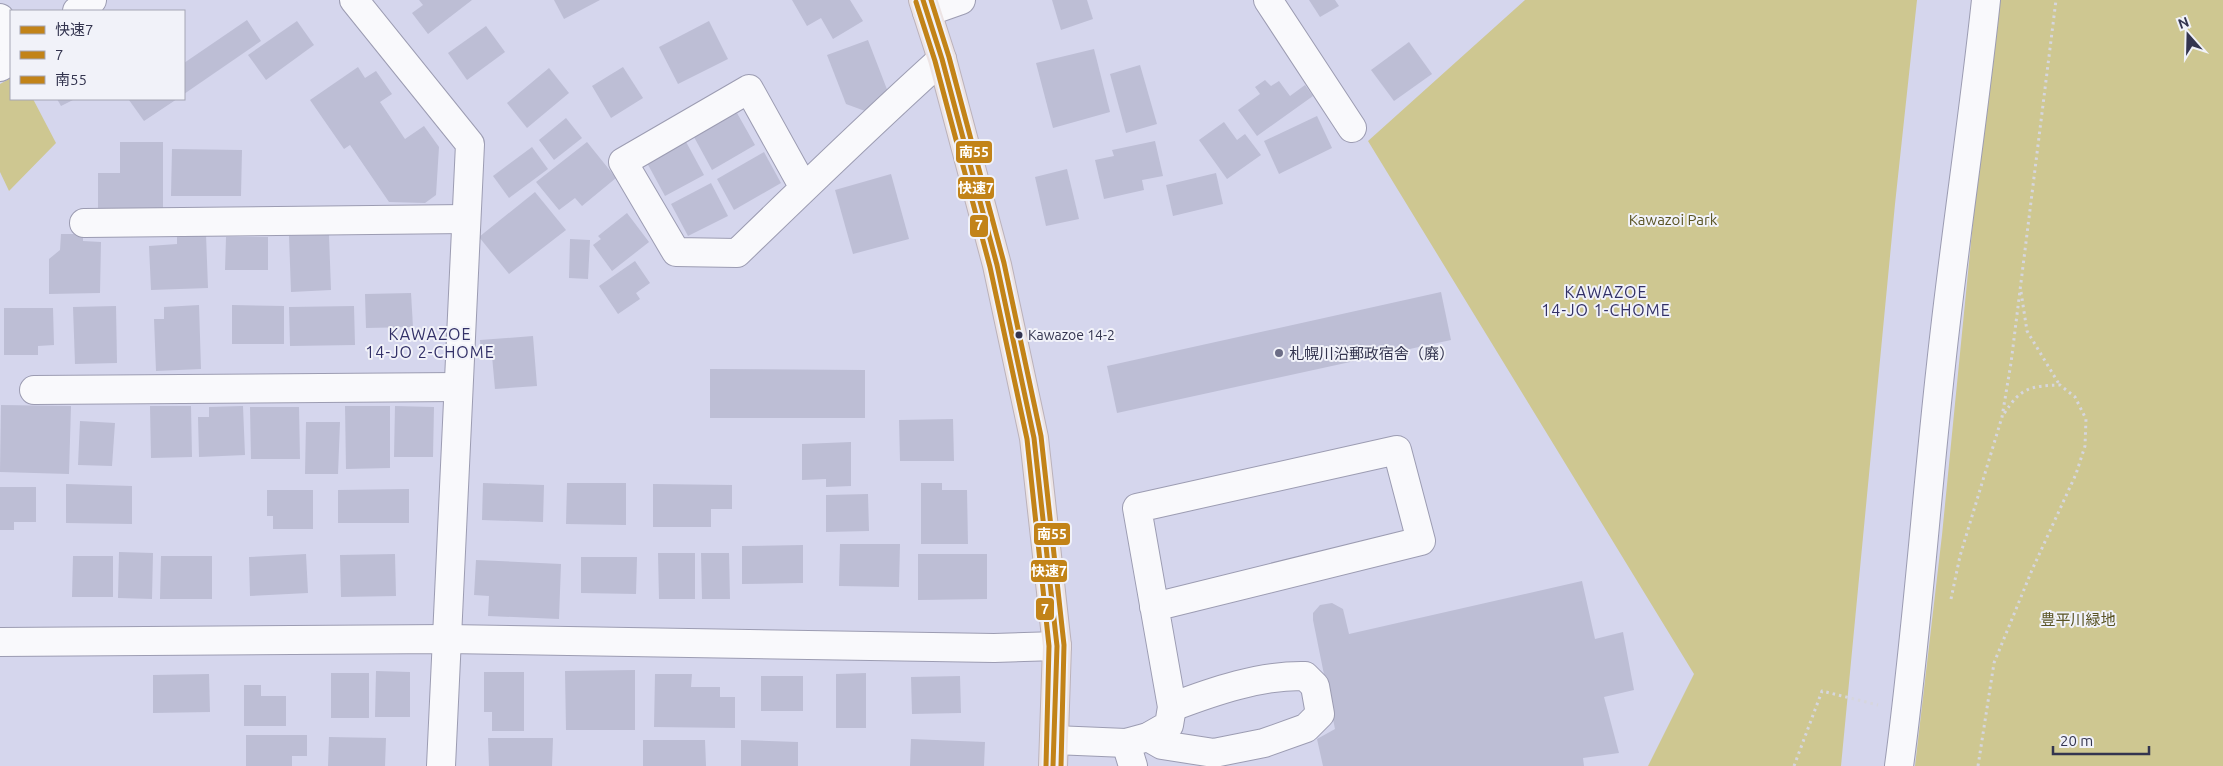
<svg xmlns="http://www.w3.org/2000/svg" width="2223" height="766" viewBox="0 0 2223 766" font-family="Ubuntu,'Noto Sans JP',sans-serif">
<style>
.green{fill:#cec791}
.building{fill:#bdbed5}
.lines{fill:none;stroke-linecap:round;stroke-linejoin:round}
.minor-casing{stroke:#9c9cb2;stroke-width:30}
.highway-casing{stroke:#bbb2ba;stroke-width:30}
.path{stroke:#d6d6de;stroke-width:3;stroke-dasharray:2.5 4;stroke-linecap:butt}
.minor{stroke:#f9f9fc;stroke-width:28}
.highway{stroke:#ede4e4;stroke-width:28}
.bus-1-casing{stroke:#f1f2f9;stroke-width:9}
.bus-2-casing{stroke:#f1f2f9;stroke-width:9}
.bus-3-casing{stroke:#f1f2f9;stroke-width:9}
.bus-1{stroke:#c28318;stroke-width:5}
.bus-2{stroke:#c28318;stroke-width:5}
.bus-3{stroke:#c28318;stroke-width:5}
.bus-dot{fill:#33344f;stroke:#f1f2f9;stroke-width:2}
.poi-dot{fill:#6c6d86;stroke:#f1f2f9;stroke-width:2}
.labels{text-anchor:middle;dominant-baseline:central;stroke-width:4;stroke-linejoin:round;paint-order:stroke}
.bus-label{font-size:14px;fill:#33344f;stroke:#f1f2f9;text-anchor:start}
.park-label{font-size:15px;fill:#595323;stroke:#f1f2f9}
.poi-label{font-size:15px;fill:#33344f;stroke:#f1f2f9;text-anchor:start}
.neighbourhood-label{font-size:16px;letter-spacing:1px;fill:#323067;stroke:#f1f2f9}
.line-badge{stroke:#f1f2f9;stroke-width:2}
.badge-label{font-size:14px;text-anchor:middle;font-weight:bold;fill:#fff}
</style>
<rect width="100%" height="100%" fill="#d5d6ed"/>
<!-- green -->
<g class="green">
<polygon points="1525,0 1917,0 1895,204 1841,766 1648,766 1694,674 1368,141"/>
<polygon points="1995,0 2223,0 2223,766 1915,766 1942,535"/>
<polygon points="11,78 11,99 33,99 56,143 9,191 0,172 0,84"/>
</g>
<!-- building -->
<g class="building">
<polygon points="419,0 472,0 428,34 412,13 423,5"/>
<polygon points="554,0 600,0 564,19"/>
<polygon points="792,0 850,0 863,21 833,39 821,18 807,26"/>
<polygon points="1052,0 1087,0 1093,19 1061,30"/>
<polygon points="1309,0 1335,0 1339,6 1320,17"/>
<polygon points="247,20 261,41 184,94 184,63"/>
<polygon points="297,21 314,45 266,80 248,55"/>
<polygon points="709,21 728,59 678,84 659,47"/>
<polygon points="486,26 505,52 467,80 448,53"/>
<polygon points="868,40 888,92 865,111 846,104 827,55"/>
<polygon points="1409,42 1432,74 1394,101 1371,70"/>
<polygon points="1094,49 1110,112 1053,128 1036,63"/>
<polygon points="1140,65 1157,124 1126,133 1110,74"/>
<polygon points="358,67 365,78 376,71 392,94 380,102 405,139 424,126 439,147 436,195 425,203 389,202 350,145 344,149 310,100"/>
<polygon points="623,67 643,98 611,118 592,86"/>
<polygon points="549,68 569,93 527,128 507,103"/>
<polygon points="1265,80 1271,86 1279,81 1290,96 1305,85 1313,96 1257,136 1238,110 1260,94 1255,87"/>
<polygon points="57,99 75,99 61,106"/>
<polygon points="131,99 177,99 144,121 129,100"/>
<polygon points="737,113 755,145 712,170 694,137"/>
<polygon points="1317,116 1332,148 1279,174 1264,141"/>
<polygon points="566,118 582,138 554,160 539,140"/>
<polygon points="1224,122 1237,140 1245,134 1261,155 1227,179 1199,140"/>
<polygon points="685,140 704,175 665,196 646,161"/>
<polygon points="1155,141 1163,176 1142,180 1144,190 1104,199 1095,160 1114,156 1112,150"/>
<polygon points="120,142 163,142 163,210 98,210 98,173 120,173"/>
<polygon points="587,142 616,178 582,206 575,198 559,210 536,182"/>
<polygon points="532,147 548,169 509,198 493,176"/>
<polygon points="172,149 242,150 241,196 171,196"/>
<polygon points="764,152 781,183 734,210 717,179"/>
<polygon points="1067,169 1079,219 1046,226 1035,177"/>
<polygon points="1216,173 1223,204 1173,216 1166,185"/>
<polygon points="891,174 909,239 853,254 835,190"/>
<polygon points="711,183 728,216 688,236 671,204"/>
<polygon points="535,192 566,230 509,274 479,237"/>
<polygon points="627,213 649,242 612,271 593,245 601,239 598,236"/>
<polygon points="61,234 83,234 83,241 101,242 100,293 49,294 49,259 60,250"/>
<polygon points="206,234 208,288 151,290 149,246 177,244 177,235"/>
<polygon points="329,235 331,290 291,292 289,236"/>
<polygon points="226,237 268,237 268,270 225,270"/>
<polygon points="570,239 590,240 588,279 569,278"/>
<polygon points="635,261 650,283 636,293 640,299 618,314 599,286"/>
<polygon points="1441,292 1451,340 1117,413 1107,366"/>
<polygon points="411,293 413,327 366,328 365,294"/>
<polygon points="199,305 201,369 156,371 154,319 164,319 164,307"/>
<polygon points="232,305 284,306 284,344 232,344"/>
<polygon points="116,306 117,363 75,364 73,307"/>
<polygon points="354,306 355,345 290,346 289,307"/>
<polygon points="4,308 53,308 54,345 38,346 38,355 4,355"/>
<polygon points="533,336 537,386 495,389 492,356 481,356 480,340"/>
<polygon points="710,369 865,370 865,418 710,418"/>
<polygon points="1,405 71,406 69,474 0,472"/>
<polygon points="150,406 191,406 192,457 151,458"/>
<polygon points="243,406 245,455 199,457 198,417 209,417 209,407"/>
<polygon points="345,406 390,406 390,468 346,469"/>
<polygon points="395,406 434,407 433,457 394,457"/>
<polygon points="250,407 299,407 300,459 251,459"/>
<polygon points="953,419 954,461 900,461 899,420"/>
<polygon points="80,421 115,423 112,466 78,465"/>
<polygon points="306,422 340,422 338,474 305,474"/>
<polygon points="851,442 851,486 826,487 826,479 802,480 802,444"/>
<polygon points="483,483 544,485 543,522 482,520"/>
<polygon points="567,483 626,483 626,525 566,524"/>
<polygon points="921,483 942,483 942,490 967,490 968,544 921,544"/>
<polygon points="66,484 132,486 132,524 66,523"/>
<polygon points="653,484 732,485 732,509 711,509 711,527 653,527"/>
<polygon points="0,487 36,487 36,522 14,522 14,530 0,530"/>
<polygon points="409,489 409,523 338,523 338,490"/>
<polygon points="267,490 313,490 313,529 273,529 273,516 267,516"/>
<polygon points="868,494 869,531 826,532 826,495"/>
<polygon points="840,544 900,544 899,587 839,586"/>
<polygon points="803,545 803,583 742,584 742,546"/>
<polygon points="119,552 153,553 152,599 118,598"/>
<polygon points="658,553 695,553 695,599 659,599"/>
<polygon points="701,553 729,553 730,599 702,599"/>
<polygon points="306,554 308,593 250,596 249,557"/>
<polygon points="395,554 396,596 341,597 340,555"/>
<polygon points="918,554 987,554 987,599 918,600"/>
<polygon points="73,556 113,556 113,597 72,597"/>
<polygon points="161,556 212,556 212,599 160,599"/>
<polygon points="581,557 637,557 636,594 581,593"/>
<polygon points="476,560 561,564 559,619 488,616 489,596 474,595"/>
<polygon points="1582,581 1595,639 1623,632 1634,690 1604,697 1619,753 1583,758 1584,766 1323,766 1317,739 1335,729 1313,620 1313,613 1320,605 1332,603 1343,609 1349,634"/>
<polygon points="635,670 635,730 566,730 565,671"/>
<polygon points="376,671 410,672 410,717 375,717"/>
<polygon points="484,672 524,672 524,731 492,731 492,712 484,712"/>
<rect x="331" y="673" width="38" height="45"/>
<polygon points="866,673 866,728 836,728 836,674"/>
<polygon points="209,674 210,712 153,713 153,675"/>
<polygon points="655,674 692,674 691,687 720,687 720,697 735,697 735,728 654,727"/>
<rect x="761" y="676" width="42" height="35"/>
<polygon points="960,676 961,713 912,714 911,677"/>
<polygon points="244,685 261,685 261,696 286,696 286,726 244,726"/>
<polygon points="246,735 307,735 307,756 292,756 292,766 246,766"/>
<polygon points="329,737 386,738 385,766 328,766"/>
<polygon points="488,738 553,738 552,766 489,766"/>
<polygon points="911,739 985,742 984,766 910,766"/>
<polygon points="643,740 705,740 706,766 643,766"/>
<polygon points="741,740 798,742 798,766 741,766"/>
</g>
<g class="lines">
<defs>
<g id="minor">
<polyline points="354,0 470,144 441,766"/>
<polyline points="1268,0 1352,128"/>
<polyline points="77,11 92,0"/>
<polyline points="927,12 961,0"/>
<polyline points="0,18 11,42"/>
<polyline points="0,67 11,61"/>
<path d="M804,188L749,89L623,162L676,252L737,253C805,187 872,122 942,59"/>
<polyline points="84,223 466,219"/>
<polyline points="34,390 458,387"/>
<polyline points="0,642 447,639 994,648 1057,646"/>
<path d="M1148,737L1162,745L1214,753L1264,743L1306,728L1320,714L1315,686L1305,676C1261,675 1214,691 1172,707"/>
<polyline points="1054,740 1126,743 1148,737 1169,725 1172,707 1137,508 1397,450 1421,541 1154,607"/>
<polyline points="1126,743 1133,766"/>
<path d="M1899,766C1917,633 1926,499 1941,365C1954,243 1973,122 1986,0"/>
</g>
<polyline id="highway" points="923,0 942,59 997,265 1034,438 1057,646 1053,766"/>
</defs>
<!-- minor casing -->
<use href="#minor" class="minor-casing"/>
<!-- highway casing -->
<use href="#highway" class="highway-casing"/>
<!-- path -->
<g class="path">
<polyline points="2021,292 2027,331 2059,384"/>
<polyline points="1951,599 1960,556 2002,417 2011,363 2056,0"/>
<polyline points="1794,766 1822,691 1878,705"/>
<path d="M1978,766L1994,663L2032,570L2076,474L2085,446L2086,419L2075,397L2060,385C2030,386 2020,388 2004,414"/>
</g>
<!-- minor -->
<use href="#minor" class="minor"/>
<!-- highway -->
<use href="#highway" class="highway"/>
<defs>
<polyline id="bus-1" points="923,0 942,59 997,265 1034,438 1057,646 1053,766"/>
<polyline id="bus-2" points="916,2 935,61 990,267 1027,439 1049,646 1046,766"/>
<polyline id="bus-3" points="931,0 949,57 1004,263 1041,436 1064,645 1061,766"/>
</defs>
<!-- bus-1 casing -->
<use href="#bus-1" class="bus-1-casing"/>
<!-- bus-2 casing -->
<use href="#bus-2" class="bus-2-casing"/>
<!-- bus-3 casing -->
<use href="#bus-3" class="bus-3-casing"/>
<!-- bus-1 -->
<use href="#bus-1" class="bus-1"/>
<!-- bus-2 -->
<use href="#bus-2" class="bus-2"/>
<!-- bus-3 -->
<use href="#bus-3" class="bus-3"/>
</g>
<!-- markers -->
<circle class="bus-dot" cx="1019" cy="335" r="4.5"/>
<circle class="poi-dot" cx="1279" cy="353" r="5"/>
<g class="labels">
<!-- bus labels -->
<g class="bus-label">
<text x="1028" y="335">Kawazoe 14-2</text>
</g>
<!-- park labels -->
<g class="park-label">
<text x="1673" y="219">Kawazoi Park</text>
<text x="2078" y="619">豊平川緑地</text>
</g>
<!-- poi labels -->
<g class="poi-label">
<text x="1289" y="353">札幌川沿郵政宿舎（廃）</text>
</g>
<!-- neighbourhood labels -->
<g class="neighbourhood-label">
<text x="1606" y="292">KAWAZOE<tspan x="1606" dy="18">14-JO 1-CHOME</tspan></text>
<text x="430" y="334">KAWAZOE<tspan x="430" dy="18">14-JO 2-CHOME</tspan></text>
</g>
</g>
<g class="line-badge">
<rect x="955" y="140" width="38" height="24" rx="5" fill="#c28318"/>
<rect x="957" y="176" width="38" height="24" rx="5" fill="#c28318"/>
<rect x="969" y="214" width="20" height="24" rx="5" fill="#c28318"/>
<rect x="1033" y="522" width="38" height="24" rx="5" fill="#c28318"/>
<rect x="1030" y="559" width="38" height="24" rx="5" fill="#c28318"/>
<rect x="1035" y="597" width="20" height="24" rx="5" fill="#c28318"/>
</g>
<g class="badge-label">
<text x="974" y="157">南55</text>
<text x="976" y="193">快速7</text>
<text x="979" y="230">7</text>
<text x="1052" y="539">南55</text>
<text x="1049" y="576">快速7</text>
<text x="1045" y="614">7</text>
</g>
<!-- legend -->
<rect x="10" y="10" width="175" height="90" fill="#f1f2f9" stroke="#a5a6b5"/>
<rect x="20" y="26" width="25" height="8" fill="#c28318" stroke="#a5a6b5"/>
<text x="55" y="35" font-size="15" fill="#33344f">快速7</text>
<rect x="20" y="51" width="25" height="8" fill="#c28318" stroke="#a5a6b5"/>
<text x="55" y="60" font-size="15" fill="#33344f">7</text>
<rect x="20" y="76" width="25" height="8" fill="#c28318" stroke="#a5a6b5"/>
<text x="55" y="85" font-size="15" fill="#33344f">南55</text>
<!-- north arrow -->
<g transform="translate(2188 35) rotate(340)" stroke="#f1f2f9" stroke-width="4" paint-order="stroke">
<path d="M0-4L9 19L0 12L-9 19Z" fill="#33344f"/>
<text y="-8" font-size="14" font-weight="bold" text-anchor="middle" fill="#33344f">N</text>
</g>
<!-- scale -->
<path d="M2053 746v8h96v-8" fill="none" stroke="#33344f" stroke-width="2.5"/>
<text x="2060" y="746" font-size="15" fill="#33344f" stroke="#f1f2f9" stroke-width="4" paint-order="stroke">20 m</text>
</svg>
